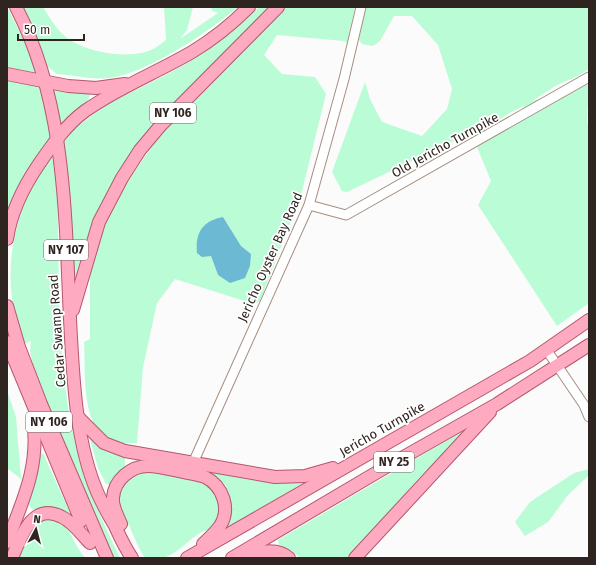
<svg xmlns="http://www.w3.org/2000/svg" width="596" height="565" viewBox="0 0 596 565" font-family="'Fira Sans',sans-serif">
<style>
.green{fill:#bafcd6;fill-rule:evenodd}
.water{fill:#6bb9d3}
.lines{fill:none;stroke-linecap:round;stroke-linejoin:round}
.minor-casing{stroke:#a78e81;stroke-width:11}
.major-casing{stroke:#b5576d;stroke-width:14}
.minor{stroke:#fff;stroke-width:9}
.major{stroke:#feaac0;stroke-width:12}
.labels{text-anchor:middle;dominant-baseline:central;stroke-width:3.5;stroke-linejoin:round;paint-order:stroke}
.shield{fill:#fff;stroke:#6d6663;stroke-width:1}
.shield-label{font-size:12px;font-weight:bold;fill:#2f2520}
.street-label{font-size:13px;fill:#2f2520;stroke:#fff}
</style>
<rect width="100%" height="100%" fill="#fbfbfb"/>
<!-- green -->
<g class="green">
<polygon points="7,7 21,34 37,73 7,67"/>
<path d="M18,7H43C50,19 58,32 70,40C90,53 131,60 153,49C157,47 162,43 166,40L164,7H193L187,30L180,39L218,13L212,11L211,7H238C208,32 148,73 109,78C93,80 74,75 57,74L44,64Z"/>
<path d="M259,7H268C244,34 218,60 192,86C173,105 151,124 136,146C108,187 88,230 75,278L72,277L62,140C79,125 97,110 116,100C144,85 173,73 200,55C221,42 240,24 259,7Z"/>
<path d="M283,7H355L347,43L344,41L277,35L264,55L282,74L315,77L326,94L301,195L260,301L254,304L175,279L157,303L143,367L137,443C128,443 117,444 109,440C80,424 86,371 84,342L90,339V277L97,244L114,202L166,126ZM223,217L241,246L251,254L218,275L211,256Z"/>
<path d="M365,7H589V69L578,76L557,85L532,101L589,84L587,119L589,134V303L557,326L478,205L491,181L477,147V144L522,113L524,106C518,109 510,112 505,116C487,128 481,139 458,139L347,192L342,191L332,172L365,82L370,99L382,122L422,136L447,109L452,89L438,45L412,16H394L380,41L373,46L362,44L359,40Z"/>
<polygon points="7,79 41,86 52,137 25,174 7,219"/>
<polygon points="53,88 85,92 90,95 85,108 63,126 60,125"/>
<path d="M50,155L54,157L57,181C60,270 55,363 77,451C87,488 103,523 120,558H112L37,383L30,351L31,341L22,345C0,273 10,218 50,155Z"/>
<polygon points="7,390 16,417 21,479 7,468"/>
<polygon points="463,431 465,434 417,480 348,558 300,558 292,551 279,545 278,540"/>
<polygon points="89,435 125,454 125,467 111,484 106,484 98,468"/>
<polygon points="43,453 70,513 67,515 45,508 35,511 27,504 40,455"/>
<polygon points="589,469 588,476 568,495 548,522 525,536 515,522 530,502 574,473"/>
<path d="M148,470L203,481L213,488L221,510L213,529C193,530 181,555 161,558C156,559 150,558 145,558C138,547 134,537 129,525C126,520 122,517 120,512C110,492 129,474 148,470Z"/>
<polygon points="209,470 301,479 303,483 224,530 225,489 227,487"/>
<path d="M45,516L63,520C71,533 75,546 85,558H18L30,527Z"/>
</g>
<!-- water -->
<path class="water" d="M223,217L241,246L251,254L250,266L245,278L230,283L218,275L211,256L202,257L197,253C195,232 203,221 223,217Z"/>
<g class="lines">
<defs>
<g id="minor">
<polyline points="309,205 346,215 589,77"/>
<polyline points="546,349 584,405 589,417"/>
<polyline points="193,463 309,205 344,79 361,7"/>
</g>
<g id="major">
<path d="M16,7C66,103 65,214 70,319C73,375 75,442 98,494C103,505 109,516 115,526C120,537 125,548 132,558"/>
<polyline points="7,74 68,86 96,88 125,84"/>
<path d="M7,239C11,212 24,186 39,164C52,145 66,125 85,111C119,87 156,73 192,52C212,40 232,24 249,7"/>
<polyline points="7,306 19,347 41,404 107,558"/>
<polyline points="73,310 99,222 122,178 140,150 161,125 278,7"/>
<polyline points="7,342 81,521"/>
<polyline points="79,418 104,443 125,451 275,477 305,476 333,468"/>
<path d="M121,524C118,517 112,506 113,498C114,480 131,466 148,466C158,466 169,469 178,471C187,473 197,474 205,477C223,486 231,509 220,526C215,533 208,539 203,544"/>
<path d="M7,542C23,500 40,466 33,419"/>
<path d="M244,555C258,552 278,547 289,558"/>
<path d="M12,558C21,537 32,501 62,517C73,522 82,535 90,543"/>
<polyline points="187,558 530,361 589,320"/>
<polyline points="232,558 386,467 497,404 589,345"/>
<polyline points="355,558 490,412"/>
</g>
</defs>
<!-- minor casing -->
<use href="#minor" class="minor-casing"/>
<!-- major casing -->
<use href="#major" class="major-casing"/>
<!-- minor -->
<use href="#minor" class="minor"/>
<!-- major -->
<use href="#major" class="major"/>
</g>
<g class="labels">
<!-- shield labels -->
<g class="shield">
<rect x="150" y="103" width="46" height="20" rx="3"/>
<rect x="44" y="240" width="44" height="20" rx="3"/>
<rect x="26" y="412" width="46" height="20" rx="3"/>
<rect x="374" y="452" width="40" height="20" rx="3"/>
</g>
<g class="shield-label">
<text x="173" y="113">NY 106</text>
<text x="66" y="250">NY 107</text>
<text x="49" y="422">NY 106</text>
<text x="394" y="462">NY 25</text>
</g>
<!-- street labels -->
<g class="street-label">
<text transform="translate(445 145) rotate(-29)">Old Jericho Turnpike</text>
<text transform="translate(270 257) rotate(-66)">Jericho Oyster Bay Road</text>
<text transform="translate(57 331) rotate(-94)">Cedar Swamp Road</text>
<text transform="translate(382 429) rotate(-30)">Jericho Turnpike</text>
</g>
</g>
<!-- border -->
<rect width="596" height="565" fill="none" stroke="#2f2520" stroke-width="16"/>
<!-- north arrow -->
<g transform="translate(36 529) rotate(7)" stroke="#ffffff" stroke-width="3" paint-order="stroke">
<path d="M0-3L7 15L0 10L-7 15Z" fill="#2f2520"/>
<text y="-6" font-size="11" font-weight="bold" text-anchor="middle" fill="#2f2520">N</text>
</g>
<!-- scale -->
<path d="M18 34v6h66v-6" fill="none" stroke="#2f2520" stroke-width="2"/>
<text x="24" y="34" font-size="12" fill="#2f2520" stroke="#ffffff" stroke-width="3" paint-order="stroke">50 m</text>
</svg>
